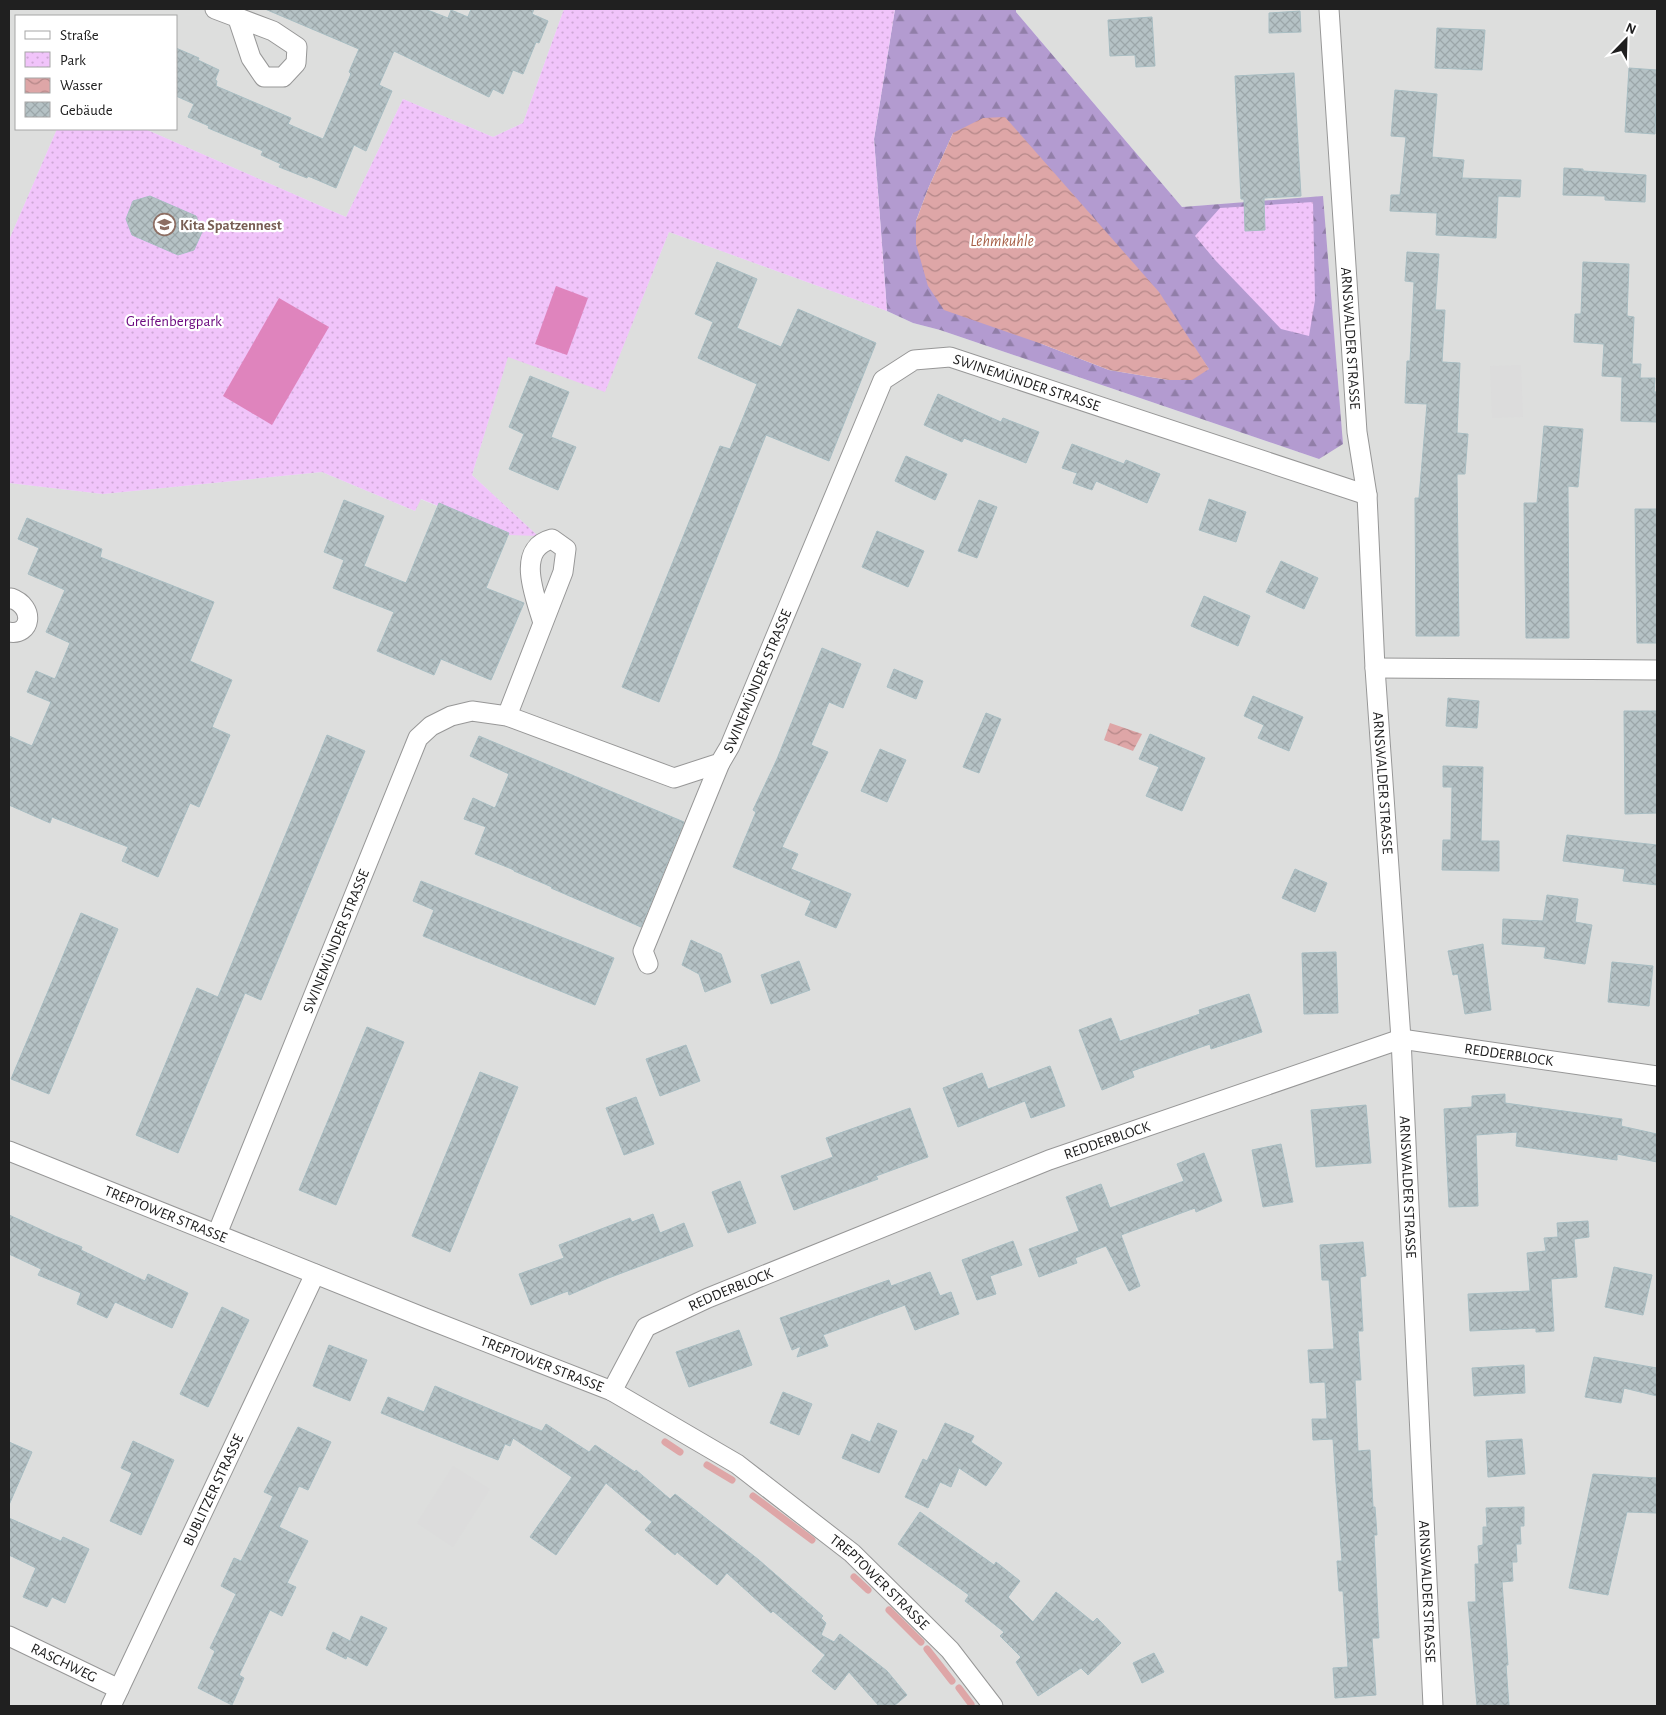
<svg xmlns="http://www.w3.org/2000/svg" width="1666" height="1715" viewBox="0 0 1666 1715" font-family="'Alegreya Sans',sans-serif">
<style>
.residential{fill:#dddedd}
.forest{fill:url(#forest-firs);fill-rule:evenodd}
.park{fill:url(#park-dots)}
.pitch{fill:#df84bd}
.parking{fill:#dcdcdc}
.water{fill:url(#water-waves)}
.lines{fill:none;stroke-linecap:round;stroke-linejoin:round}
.stream{stroke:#dea6a7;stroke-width:7}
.building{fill:url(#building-cross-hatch);stroke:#a8bdc2}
.street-casing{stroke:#979797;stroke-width:21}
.street{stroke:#fff;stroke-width:19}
.labels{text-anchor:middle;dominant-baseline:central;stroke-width:4.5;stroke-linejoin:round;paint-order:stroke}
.education-label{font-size:15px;font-weight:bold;fill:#785e54;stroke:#fff;text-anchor:start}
.park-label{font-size:15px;fill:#6d0b80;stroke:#fff}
.street-label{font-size:15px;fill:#202020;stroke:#fff}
.water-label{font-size:16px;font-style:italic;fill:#a86148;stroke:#fff}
</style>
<defs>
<pattern id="forest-firs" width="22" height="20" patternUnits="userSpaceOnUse" patternTransform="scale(1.25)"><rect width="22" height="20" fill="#b39bd0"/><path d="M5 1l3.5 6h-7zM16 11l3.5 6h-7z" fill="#917ea8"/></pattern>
<pattern id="park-dots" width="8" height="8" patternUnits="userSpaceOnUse" patternTransform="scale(1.25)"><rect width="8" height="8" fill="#f1c4fa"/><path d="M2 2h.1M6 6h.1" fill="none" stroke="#cea8d6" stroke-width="1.8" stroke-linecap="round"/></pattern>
<pattern id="water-waves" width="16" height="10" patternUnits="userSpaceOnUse" patternTransform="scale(1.25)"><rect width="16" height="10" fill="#dea6a7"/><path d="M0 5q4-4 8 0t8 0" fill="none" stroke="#b48788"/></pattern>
<pattern id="building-cross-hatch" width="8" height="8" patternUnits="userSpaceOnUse" patternTransform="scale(1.25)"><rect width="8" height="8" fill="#b5c2c5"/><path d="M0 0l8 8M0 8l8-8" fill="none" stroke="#9ba6a9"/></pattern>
</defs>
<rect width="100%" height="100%" fill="#e6ecf0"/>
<!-- residential -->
<g class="residential">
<polygon points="9,9 564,9 523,123 493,137 403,99 346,217 145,129 176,129 176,16 16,16 16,129 57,129 9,240"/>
<polygon points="1016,9 1657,9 1657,1706 9,1706 9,483 103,494 322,472 415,511 420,499 509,535 537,535 472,475 508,356 605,391 669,232 887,311 913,323 940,330 1319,459 1323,197 1182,207 1016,12"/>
</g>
<!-- forest -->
<path class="forest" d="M895,9H1016V12L1182,207L1323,196L1343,444L1319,459L940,330L913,323L887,311L874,139ZM953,133L1193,347L1209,369L1169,380L1109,370L1042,344L916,244V221L928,189Z"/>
<!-- park -->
<g class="park">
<polygon points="564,9 895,9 874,139 887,311 669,232 605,392 508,357 472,475 538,536 509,535 421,499 415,511 322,472 103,494 9,483 9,240 57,129 145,129 346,217 403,99 493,137 523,123"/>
<polygon points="1313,202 1315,300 1309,336 1281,329 1216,261 1195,236 1220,208"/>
</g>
<!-- pitch -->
<g class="pitch">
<polygon points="556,286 588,298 567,355 535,344"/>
<polygon points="279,298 329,327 272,425 223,396"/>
</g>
<!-- parking -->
<g class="parking">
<polygon points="1521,365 1523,417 1492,418 1490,366"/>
<polygon points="453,1466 490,1489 453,1547 417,1523"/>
</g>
<!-- water -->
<g class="water">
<polygon points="1005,117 1159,292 1209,369 1192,380 1169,380 1109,370 1042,344 944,310 928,286 916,244 916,221 928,189 953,133 983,118"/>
<polygon points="1110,723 1142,734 1133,751 1104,740"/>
</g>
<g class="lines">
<!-- stream -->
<g class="stream">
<polyline points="665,1442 680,1452"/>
<polyline points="707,1465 732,1480"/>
<polyline points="753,1496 812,1540"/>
<polyline points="854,1577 868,1590"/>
<polyline points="889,1610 921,1642"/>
<polyline points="927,1649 952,1681"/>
<polyline points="959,1688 971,1704"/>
</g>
</g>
<!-- building -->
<g class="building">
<polygon points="265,9 425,9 448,18 451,10 468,17 471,9 534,9 532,14 548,21 539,43 536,42 523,74 513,70 503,94 493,89 489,97 394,51 379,85 392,91 366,151 354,145 336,188 308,176 307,178 279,167 281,164 261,155 263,151 208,128 209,126 188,117 194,104 176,96 176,48 199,58 198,60 219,70 215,80 217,81 216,86 291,118 288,124 323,139 351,74 349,72 359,49"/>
<polygon points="1300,11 1301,32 1269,33 1269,13"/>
<polygon points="1152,17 1155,66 1136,67 1135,55 1110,56 1108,20"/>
<polygon points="1437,28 1485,30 1482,70 1435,68"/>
<polygon points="1629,68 1657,70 1655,134 1625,132"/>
<polygon points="1294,73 1301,196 1264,198 1265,230 1245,231 1244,199 1241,199 1235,76"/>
<polygon points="1395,90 1437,94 1432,157 1464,160 1462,178 1521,180 1520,197 1498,196 1496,238 1436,235 1437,213 1390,211 1391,195 1400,195 1406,137 1391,136"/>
<polygon points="1564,168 1583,169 1583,171 1646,175 1645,202 1605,200 1605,196 1563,195"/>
<polygon points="150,196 196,216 202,232 194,250 178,255 132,235 126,219 133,201"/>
<polygon points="1407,252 1439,254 1435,310 1445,310 1442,362 1460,363 1457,433 1468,434 1465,474 1457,474 1459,636 1416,636 1415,498 1419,498 1427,404 1405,403 1407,361 1410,361 1414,282 1405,281"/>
<polygon points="717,262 757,279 737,328 781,347 798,309 876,343 829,461 766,435 659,702 622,687 720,446 730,449 757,384 698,358 713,322 695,314"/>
<polygon points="1583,262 1629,264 1627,316 1634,317 1632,364 1641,364 1640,378 1655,378 1654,392 1657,392 1657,422 1621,421 1622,377 1602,376 1604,344 1574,342 1575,314 1581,314"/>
<polygon points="530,376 569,392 551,437 576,447 558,490 509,469 524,434 509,427"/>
<polygon points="938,394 1001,422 1003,418 1039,432 1026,463 964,438 962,442 924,425"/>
<polygon points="1544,426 1583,429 1578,487 1568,486 1569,638 1526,638 1524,503 1537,503"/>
<polygon points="1072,444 1124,464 1126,460 1160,474 1147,503 1096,481 1092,490 1073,483 1077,473 1062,468"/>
<polygon points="906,456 947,474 935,500 895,481"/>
<polygon points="1209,499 1246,512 1236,542 1199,530"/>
<polygon points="344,500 384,516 364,566 406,583 439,503 509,533 486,588 524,603 491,680 441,659 434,675 377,651 394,612 333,588 344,560 324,552"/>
<polygon points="979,500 997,507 977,558 958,551"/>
<polygon points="1635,509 1657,509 1657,643 1637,643"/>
<polygon points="27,518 102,549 100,557 214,602 190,661 232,680 212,727 230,735 199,807 190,803 158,877 122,861 128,847 52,817 50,823 9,805 9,736 32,746 51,702 27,692 36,671 55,679 70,643 46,632 65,590 28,574 39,548 18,539"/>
<polygon points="877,531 924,551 908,587 862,567"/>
<polygon points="1281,561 1318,578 1304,609 1266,592"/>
<polygon points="1204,596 1250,616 1238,646 1191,626"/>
<polygon points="822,648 861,664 843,708 829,702 811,745 828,752 782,847 798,854 791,869 851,894 836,928 805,915 811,901 733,867 756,812 753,810 777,759"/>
<polygon points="894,669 923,681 916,699 887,687"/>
<polygon points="1253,696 1303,717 1289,751 1258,738 1264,725 1244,716"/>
<polygon points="1448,698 1479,701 1477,728 1446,726"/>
<polygon points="1624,711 1657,711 1657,813 1625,814"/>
<polygon points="986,713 1001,719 979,773 963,767"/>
<polygon points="1150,734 1205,758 1182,811 1146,796 1159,767 1139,759"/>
<polygon points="327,735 365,751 261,1000 245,993 178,1153 136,1135 197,988 218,997"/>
<polygon points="479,736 684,822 641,927 551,888 552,887 514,871 514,870 475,854 486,827 464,819 473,798 495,808 509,774 470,756"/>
<polygon points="880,749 906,760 887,802 861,791"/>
<polygon points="1443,766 1483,767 1481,841 1499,841 1499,871 1442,870 1443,840 1451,840 1452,787 1443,787"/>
<polygon points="1567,835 1657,845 1657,885 1623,881 1625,869 1563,861"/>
<polygon points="1295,869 1327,883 1315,912 1282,898"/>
<polygon points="421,881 614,958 595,1005 423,936 434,910 413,901"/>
<polygon points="1547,895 1578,899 1575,922 1592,925 1585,964 1544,958 1546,947 1502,944 1503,919 1543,921"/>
<polygon points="81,913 118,929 49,1094 11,1079"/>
<polygon points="691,940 721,954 731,982 705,992 699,974 682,965"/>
<polygon points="1483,944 1491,1010 1465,1014 1458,974 1453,975 1448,951"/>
<polygon points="1336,952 1338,1013 1304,1014 1302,953"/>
<polygon points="799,961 810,990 771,1004 761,975"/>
<polygon points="1612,962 1653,966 1649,1006 1608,1002"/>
<polygon points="1249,994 1262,1032 1211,1049 1210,1044 1132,1071 1134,1077 1102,1090 1079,1030 1111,1018 1120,1041 1200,1014 1199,1010"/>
<polygon points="367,1027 404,1042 336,1205 299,1190"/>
<polygon points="686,1045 700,1081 660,1096 646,1059"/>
<polygon points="1050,1066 1065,1106 1031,1118 1025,1101 958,1127 943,1088 982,1073 988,1089"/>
<polygon points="480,1072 518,1087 450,1252 412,1236"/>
<polygon points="1505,1094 1505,1103 1622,1119 1621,1126 1657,1134 1657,1162 1617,1154 1617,1160 1516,1146 1517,1132 1476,1135 1478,1206 1449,1207 1444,1109 1472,1107 1472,1096"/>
<polygon points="636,1097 654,1144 624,1155 606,1108"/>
<polygon points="1366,1105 1371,1163 1316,1167 1311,1110"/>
<polygon points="910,1108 928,1157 876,1176 878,1179 794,1210 781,1176 833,1157 826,1138"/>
<polygon points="1281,1144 1293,1202 1263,1207 1252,1150"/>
<polygon points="1204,1153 1222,1201 1196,1212 1195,1208 1121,1235 1140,1286 1129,1291 1106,1246 1075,1258 1077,1263 1039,1277 1029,1249 1079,1231 1066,1197 1101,1184 1110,1208 1184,1181 1177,1164"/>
<polygon points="740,1181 756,1223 728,1233 712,1192"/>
<polygon points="653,1214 660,1233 684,1223 693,1246 606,1279 569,1295 568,1291 531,1305 519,1274 564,1258 559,1245 630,1218 632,1222"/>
<polygon points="9,1215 55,1236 82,1247 81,1250 145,1281 148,1274 188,1293 172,1328 115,1302 107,1318 77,1304 81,1293 38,1275 41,1269 9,1254"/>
<polygon points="1588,1221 1589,1237 1574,1239 1577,1277 1551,1279 1554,1331 1536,1332 1536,1328 1470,1331 1468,1294 1530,1291 1527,1253 1546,1251 1544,1238 1558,1237 1557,1223"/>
<polygon points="1013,1241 1022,1265 990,1276 996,1294 977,1300 962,1260"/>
<polygon points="1363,1242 1366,1276 1360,1277 1363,1331 1358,1331 1361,1380 1355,1380 1358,1451 1370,1450 1373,1507 1375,1507 1377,1535 1374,1535 1379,1638 1372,1638 1376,1695 1335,1698 1333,1668 1348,1667 1343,1591 1339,1591 1337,1561 1342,1561 1336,1483 1333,1439 1313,1440 1312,1419 1327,1419 1325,1382 1310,1383 1308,1350 1334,1349 1329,1280 1322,1280 1320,1245"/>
<polygon points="1614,1267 1652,1275 1643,1315 1605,1307"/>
<polygon points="930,1272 940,1296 951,1292 959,1314 915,1330 905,1305 823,1335 828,1346 797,1357 801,1346 792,1350 780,1318 889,1280 891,1286"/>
<polygon points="222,1307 249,1320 208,1407 180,1394"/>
<polygon points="739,1330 752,1365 689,1387 676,1352"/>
<polygon points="329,1345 367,1360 350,1401 313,1386"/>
<polygon points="1594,1357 1657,1368 1657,1396 1624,1388 1621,1403 1585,1397"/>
<polygon points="1524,1365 1525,1393 1474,1396 1472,1368"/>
<polygon points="435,1386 542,1431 546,1424 589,1452 595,1445 635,1472 636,1470 670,1499 675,1494 759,1560 823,1616 821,1618 826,1623 821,1635 834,1642 840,1634 887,1671 907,1695 894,1706 879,1706 849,1672 835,1690 812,1671 825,1655 773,1611 771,1613 727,1573 717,1585 677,1552 675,1555 645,1530 652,1522 606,1483 556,1555 530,1537 572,1477 513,1438 510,1446 505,1444 498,1460 381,1413 388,1397 424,1412"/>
<polygon points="783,1392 812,1404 799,1435 770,1423"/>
<polygon points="878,1423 897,1431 879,1473 842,1458 852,1434 870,1442"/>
<polygon points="945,1423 974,1436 971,1442 1002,1463 986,1486 959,1468 951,1487 940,1482 928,1508 905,1497 923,1459 927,1461"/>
<polygon points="298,1427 331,1442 308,1490 299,1486 279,1527 308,1541 287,1583 296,1587 282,1616 270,1610 239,1675 244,1678 232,1705 198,1688 215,1651 210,1648 236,1594 221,1586 234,1558 241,1561 273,1496 264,1492"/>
<polygon points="1522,1439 1525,1474 1488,1477 1486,1441"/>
<polygon points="133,1441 174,1460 141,1535 110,1521 132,1473 121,1468"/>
<polygon points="9,1442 32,1452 9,1505"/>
<polygon points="1593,1474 1657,1478 1657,1513 1627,1512 1608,1595 1569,1588"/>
<polygon points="1524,1507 1524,1526 1520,1526 1521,1544 1516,1544 1517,1562 1512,1562 1513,1581 1502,1582 1508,1665 1506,1665 1509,1706 1477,1706 1468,1602 1476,1602 1475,1564 1479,1564 1478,1546 1483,1545 1483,1527 1487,1527 1486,1508"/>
<polygon points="920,1512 994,1565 996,1562 1020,1581 1008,1597 1033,1622 1056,1592 1093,1622 1097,1618 1121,1643 1088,1675 1081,1668 1038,1696 1016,1662 1021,1657 1000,1636 1004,1632 965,1601 969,1595 898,1544"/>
<polygon points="9,1518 61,1541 63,1537 89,1549 65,1603 52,1597 47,1607 23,1597 36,1568 9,1555"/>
<polygon points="361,1616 387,1628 367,1666 347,1656 346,1659 326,1649 333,1632 350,1641"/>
<polygon points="1154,1653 1164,1672 1142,1683 1133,1663"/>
</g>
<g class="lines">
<defs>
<g id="street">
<polyline points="215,9 273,31 297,47 296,63 283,77 264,77 251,58 238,19"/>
<path id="s1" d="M1329,9L1357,432L1367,495L1375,668L1401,1039L1433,1706"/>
<path d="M9,599L11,598C36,607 31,636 9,632"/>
<polyline points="1375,668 1657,670"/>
<path d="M507,716L563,572L566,549L552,539C514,549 536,598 543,623"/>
<polyline points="648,964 643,951 720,763"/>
<path id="s2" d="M9,1151L425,1318L612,1391L737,1464L852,1553L950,1650L993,1706"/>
<path id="s3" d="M217,1234L418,738L431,726L451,716L472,711L507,716L674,778L720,763L730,746L883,380L914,360L950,357L1367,495"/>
<path id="s4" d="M612,1391L646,1327L708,1298L1049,1160L1401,1039L1657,1076"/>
<path id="s5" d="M9,1636L119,1689"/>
<path id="s6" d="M111,1706L315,1274"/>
</g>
</defs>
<!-- street casing -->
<use href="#street" class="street-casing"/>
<!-- street -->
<use href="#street" class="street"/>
</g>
<!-- icons -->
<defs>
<symbol id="school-ring" viewBox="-11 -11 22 22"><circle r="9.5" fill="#fff" stroke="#8d6e63" stroke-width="1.5"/><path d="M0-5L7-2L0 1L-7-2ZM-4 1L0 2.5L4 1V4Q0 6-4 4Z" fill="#8d6e63"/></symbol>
</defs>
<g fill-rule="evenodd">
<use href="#school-ring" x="152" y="212" width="25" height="25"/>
</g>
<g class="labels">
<!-- education labels -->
<g class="education-label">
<text x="180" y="225">Kita Spatzennest</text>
</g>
<!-- park labels -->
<g class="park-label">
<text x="174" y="321">Greifenbergpark</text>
</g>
<!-- street labels -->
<g class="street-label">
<text stroke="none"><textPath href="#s1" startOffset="330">ARNSWALDER STRASSE</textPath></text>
<text stroke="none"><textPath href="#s3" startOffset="1429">SWINEMÜNDER STRASSE</textPath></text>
<text stroke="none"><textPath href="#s3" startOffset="949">SWINEMÜNDER STRASSE</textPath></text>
<text stroke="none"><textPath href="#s1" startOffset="776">ARNSWALDER STRASSE</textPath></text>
<text stroke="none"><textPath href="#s3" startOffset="316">SWINEMÜNDER STRASSE</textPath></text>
<text stroke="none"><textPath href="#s4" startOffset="990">REDDERBLOCK</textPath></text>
<text stroke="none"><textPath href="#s4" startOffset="570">REDDERBLOCK</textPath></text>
<text stroke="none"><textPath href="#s1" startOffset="1181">ARNSWALDER STRASSE</textPath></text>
<text stroke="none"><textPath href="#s2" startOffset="169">TREPTOWER STRASSE</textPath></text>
<text stroke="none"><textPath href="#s4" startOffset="165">REDDERBLOCK</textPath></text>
<text stroke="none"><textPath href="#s2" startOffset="574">TREPTOWER STRASSE</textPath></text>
<text stroke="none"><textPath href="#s6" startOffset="239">BUBLITZER STRASSE</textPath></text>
<text stroke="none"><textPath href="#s2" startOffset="979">TREPTOWER STRASSE</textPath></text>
<text stroke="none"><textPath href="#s1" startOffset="1586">ARNSWALDER STRASSE</textPath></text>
<text stroke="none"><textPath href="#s5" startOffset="61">RASCHWEG</textPath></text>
</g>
<!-- water labels -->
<g class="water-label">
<text x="1002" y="241">Lehmkuhle</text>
</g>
</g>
<!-- border -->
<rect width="1666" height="1715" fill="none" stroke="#202020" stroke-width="20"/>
<!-- legend -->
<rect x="15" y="15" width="162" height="115" fill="#ffffff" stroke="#a6a6a6"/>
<rect x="25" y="31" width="25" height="8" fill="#ffffff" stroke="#a6a6a6"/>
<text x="60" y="40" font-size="15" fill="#202020">Straße</text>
<rect x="25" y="52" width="25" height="15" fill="url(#park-dots)" stroke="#a6a6a6"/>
<text x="60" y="65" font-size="15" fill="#202020">Park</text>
<rect x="25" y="78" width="25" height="15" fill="url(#water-waves)" stroke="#a6a6a6"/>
<text x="60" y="90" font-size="15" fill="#202020">Wasser</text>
<rect x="25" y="102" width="25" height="15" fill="url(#building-cross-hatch)" stroke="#a6a6a6"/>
<text x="60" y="115" font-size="15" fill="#202020">Gebäude</text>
<!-- north arrow -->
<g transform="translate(1626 40) rotate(23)" stroke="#ffffff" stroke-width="4" paint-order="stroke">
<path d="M0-4L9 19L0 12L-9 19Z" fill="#202020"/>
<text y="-8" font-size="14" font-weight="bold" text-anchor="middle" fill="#202020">N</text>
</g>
</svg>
